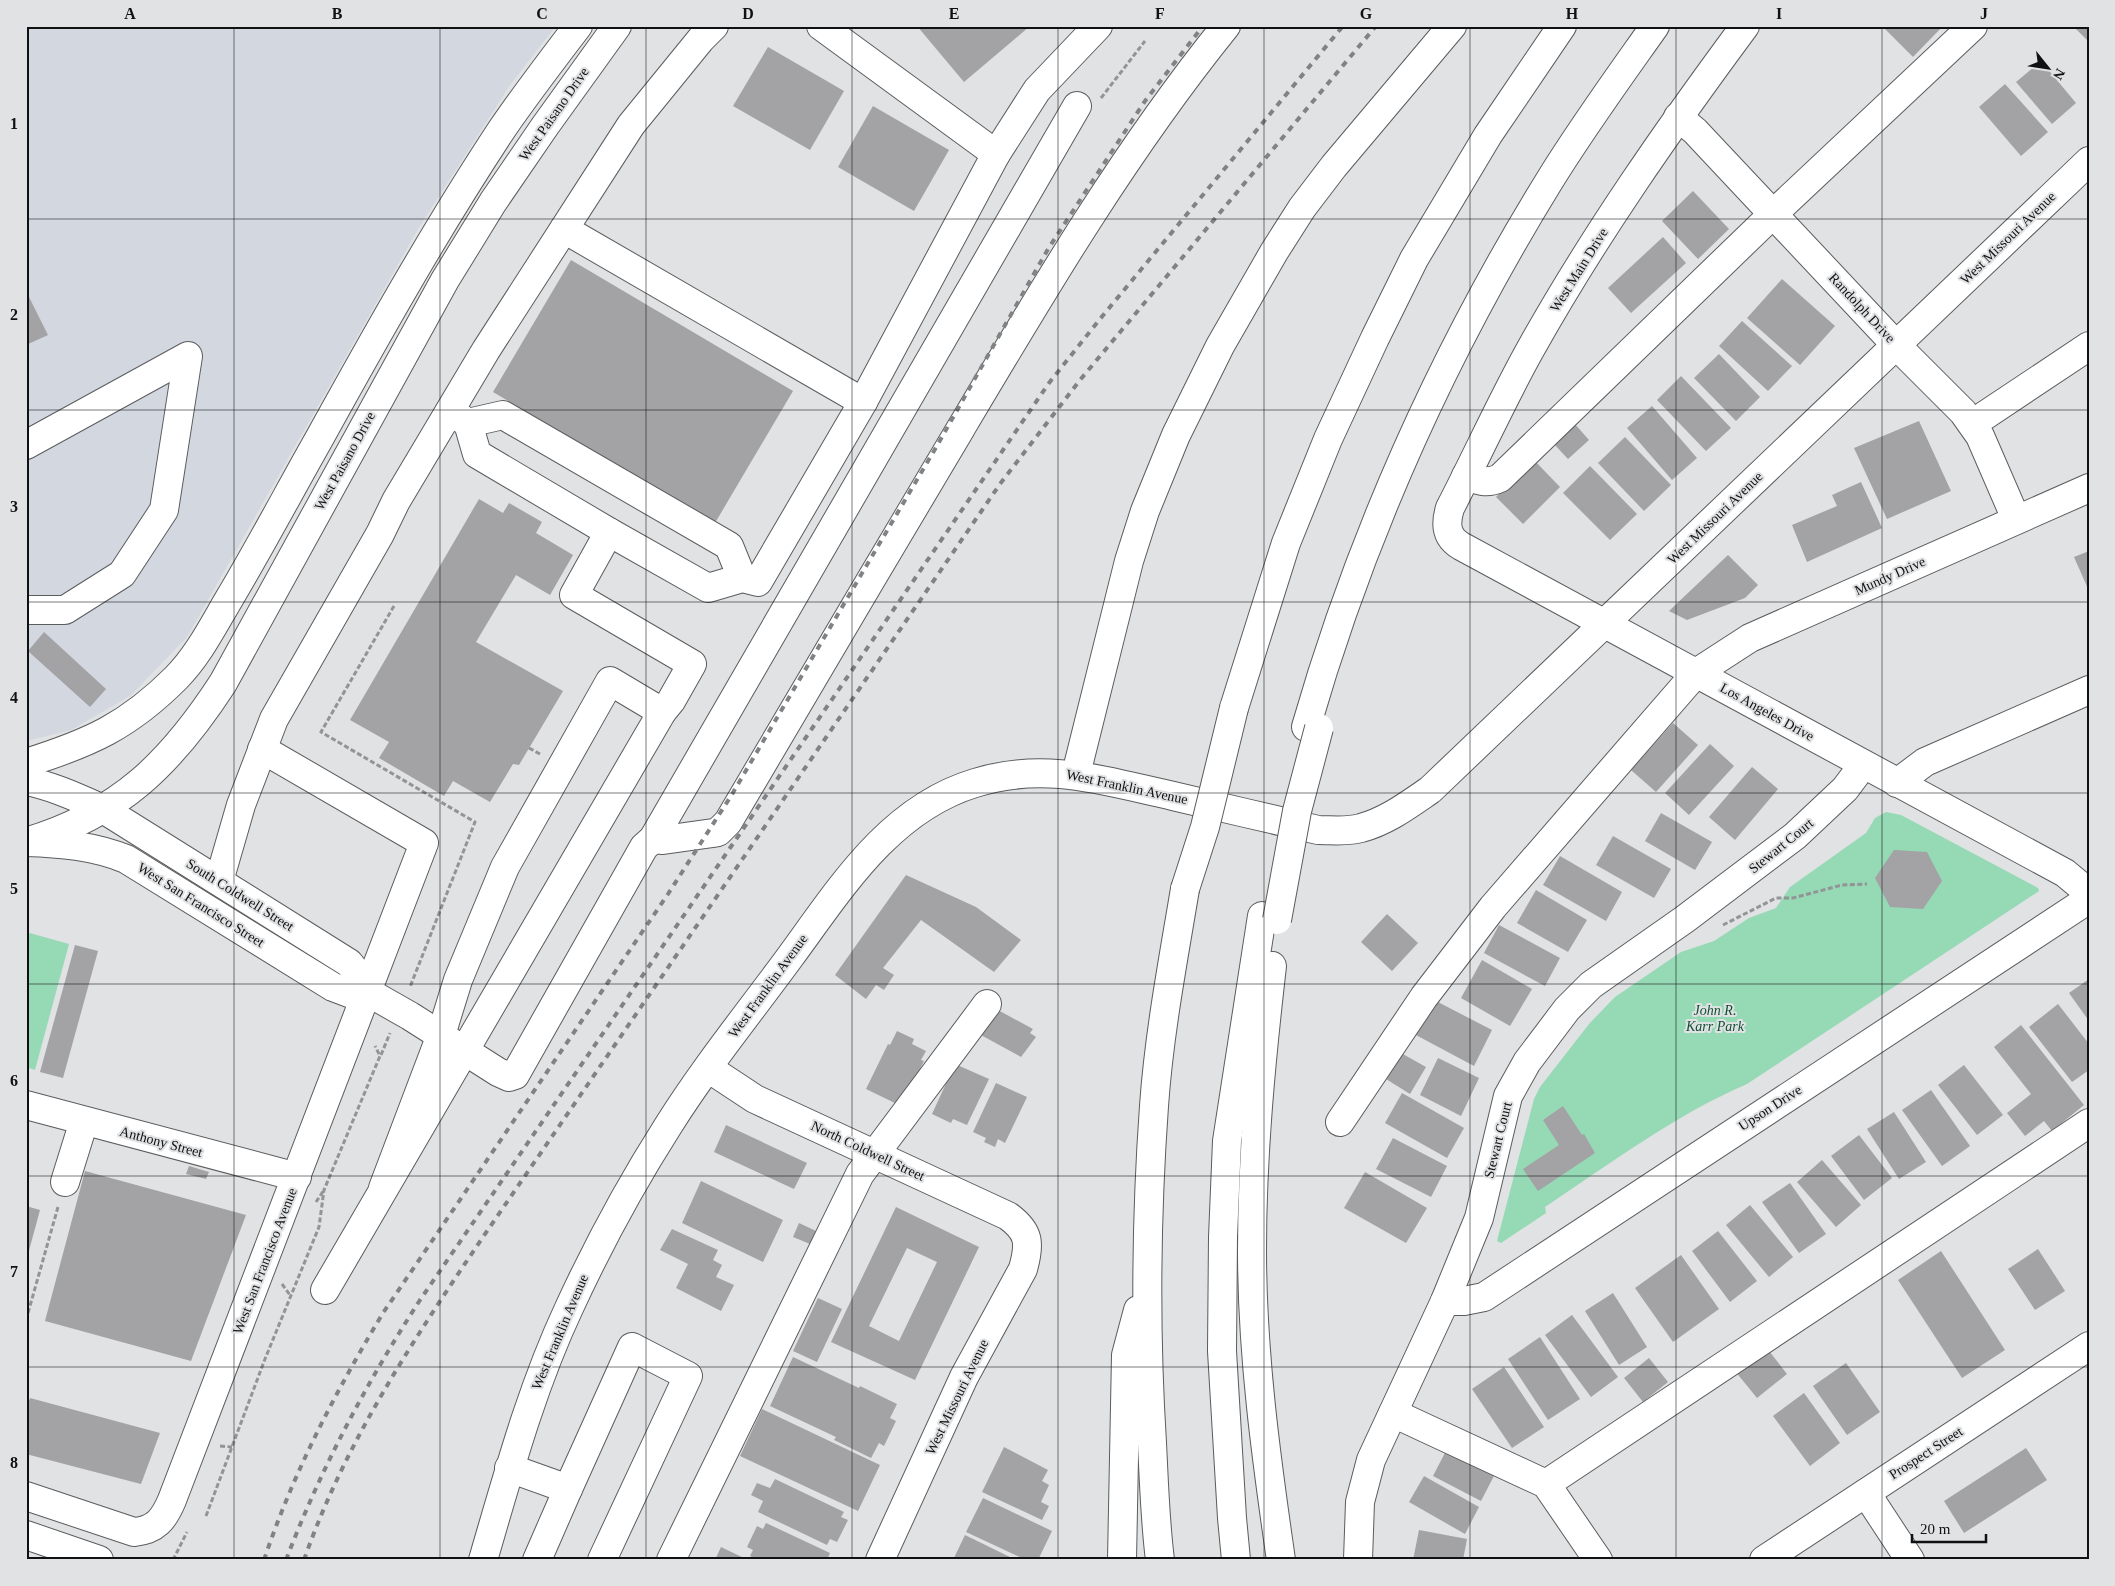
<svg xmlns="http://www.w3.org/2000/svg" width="2115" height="1586" viewBox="0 0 2115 1586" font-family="'Times New Roman',serif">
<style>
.built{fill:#d2d7e0}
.green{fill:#95d9b5}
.building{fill:#a3a2a5;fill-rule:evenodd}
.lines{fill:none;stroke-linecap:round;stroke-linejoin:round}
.minor-casing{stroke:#5a5c5e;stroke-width:30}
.major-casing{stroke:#5a5c5e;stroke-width:30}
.highway-casing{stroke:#5a5c5e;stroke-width:30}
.path{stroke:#929495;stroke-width:3;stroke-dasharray:5 2.5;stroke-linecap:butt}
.minor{stroke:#fff;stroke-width:28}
.major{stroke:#fff;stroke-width:28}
.highway{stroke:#fff;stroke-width:28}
.rail{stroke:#818284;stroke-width:4;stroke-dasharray:6 6;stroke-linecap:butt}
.highway-bridge-casing{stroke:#5a5c5e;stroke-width:30;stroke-linecap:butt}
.highway-bridge{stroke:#fff;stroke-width:28}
.grid{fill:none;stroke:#101112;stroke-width:1;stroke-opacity:0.55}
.labels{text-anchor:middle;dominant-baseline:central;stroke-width:4;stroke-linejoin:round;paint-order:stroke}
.street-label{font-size:14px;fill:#101112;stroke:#e0e2e4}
.park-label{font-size:14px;font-style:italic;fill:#114e34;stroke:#e0e2e4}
.neatline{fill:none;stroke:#101112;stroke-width:2}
.grid-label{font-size:16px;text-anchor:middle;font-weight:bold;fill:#101112}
</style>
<rect width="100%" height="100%" fill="#e0e2e4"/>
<!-- built -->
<polygon class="built" points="26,26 556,26 510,85 418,229 187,637 130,696 71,730 26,741"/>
<!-- green -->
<g class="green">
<path d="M1886,812L1901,815L2038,888L2039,891L1747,1084C1675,1115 1611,1163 1545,1207L1546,1213L1501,1243L1497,1241L1534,1099L1540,1087L1589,1024L1615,997L1681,952L1714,941L1749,918L1776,908L1790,887L1866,833L1875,818Z"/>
<polygon points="26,932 69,944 35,1070 26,1067"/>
</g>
<!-- building -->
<g class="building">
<polygon points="917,26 1030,26 964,82"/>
<polygon points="1882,26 1943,26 1913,57"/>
<polygon points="2073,26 2089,26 2089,42"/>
<polygon points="768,47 844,91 810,150 733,106"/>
<polygon points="2041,61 2076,103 2052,124 2016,82"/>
<polygon points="2005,84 2048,132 2021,156 1979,107"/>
<polygon points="873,106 949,150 914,211 838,167"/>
<polygon points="1693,191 1729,229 1698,259 1662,221"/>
<polygon points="1663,237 1686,263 1631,313 1608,288"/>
<polygon points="571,260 793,391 715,523 493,392"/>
<polygon points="1782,279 1835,326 1800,365 1747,318"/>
<polygon points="26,291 48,335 26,345"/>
<polygon points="1742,321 1792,366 1768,391 1719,346"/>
<polygon points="1719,354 1760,397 1736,421 1694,378"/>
<polygon points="1681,376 1731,428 1706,451 1657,400"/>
<polygon points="1652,406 1697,458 1672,480 1627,428"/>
<polygon points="1919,421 1951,491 1887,519 1854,448"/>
<polygon points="1574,423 1589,440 1568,459 1553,443"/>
<polygon points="1625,437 1671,485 1644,511 1598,463"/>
<polygon points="1533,459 1560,487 1523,524 1496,497"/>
<polygon points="1590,466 1637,514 1610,540 1563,493"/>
<polygon points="1861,482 1882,528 1807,562 1792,525 1837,506 1832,495"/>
<polygon points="479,499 503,513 509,503 542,522 536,533 573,555 550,595 516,575 476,642 563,691 519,765 513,764 490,802 453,781 444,796 379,758 389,742 350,720"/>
<polygon points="2089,551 2089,591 2074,557"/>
<polygon points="1728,555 1758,585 1745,598 1687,620 1669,611"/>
<polygon points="44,632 106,689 90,707 28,651"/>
<polygon points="1673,723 1698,745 1656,792 1631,770"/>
<polygon points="1710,744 1734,766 1689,815 1665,793"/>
<polygon points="1752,767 1778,789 1735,840 1709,817"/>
<polygon points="1661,813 1712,842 1695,870 1645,841"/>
<polygon points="1613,836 1671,869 1654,898 1596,865"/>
<polygon points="1894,850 1927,852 1942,881 1923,909 1890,907 1875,878"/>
<polygon points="1560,856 1622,892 1606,921 1543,885"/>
<polygon points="906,875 976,907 1021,940 994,972 921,920 883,968 894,975 884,990 876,985 866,999 835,975"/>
<polygon points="1536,890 1587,920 1568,952 1517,923"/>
<polygon points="1387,914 1418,943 1392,971 1361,942"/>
<polygon points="1499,925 1560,958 1545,986 1484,953"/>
<polygon points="75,945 98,951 63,1078 40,1072"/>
<polygon points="1482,960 1532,989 1510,1026 1461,998"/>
<polygon points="2089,979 2089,1021 2069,993"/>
<polygon points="1434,1000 1492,1030 1474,1066 1414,1034"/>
<polygon points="2058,1004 2089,1044 2089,1070 2072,1082 2029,1027"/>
<polygon points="996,1009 1033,1029 1030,1033 1036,1037 1021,1057 979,1034"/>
<polygon points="2021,1025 2084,1105 2052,1131 2044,1121 2025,1136 2007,1113 2031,1094 1994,1047"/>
<polygon points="897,1031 914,1039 912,1044 926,1051 921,1060 924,1061 901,1106 866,1089 888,1044 890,1045"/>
<polygon points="1401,1053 1426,1067 1410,1094 1386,1079"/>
<polygon points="1438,1058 1479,1078 1461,1116 1420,1095"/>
<polygon points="955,1064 989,1079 967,1125 953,1119 951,1123 932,1114"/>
<polygon points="1964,1065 2003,1115 1977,1135 1938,1085"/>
<polygon points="996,1083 1027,1097 1005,1143 998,1139 995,1147 984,1142 986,1138 973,1132"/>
<polygon points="1931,1090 1970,1146 1942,1166 1902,1110"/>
<polygon points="1402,1093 1464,1128 1447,1158 1385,1123"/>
<polygon points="1563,1106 1582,1135 1584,1134 1595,1153 1538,1191 1523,1169 1559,1145 1543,1120"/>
<polygon points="1894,1112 1926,1162 1899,1179 1867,1129"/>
<polygon points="726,1125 807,1163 794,1189 714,1152"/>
<polygon points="1859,1135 1892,1178 1864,1200 1831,1156"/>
<polygon points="1393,1138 1447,1166 1431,1197 1376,1169"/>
<polygon points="1822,1160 1861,1205 1836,1227 1797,1182"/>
<polygon points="189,1166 209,1172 206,1179 186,1174"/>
<polygon points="85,1171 246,1215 191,1361 45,1321"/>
<polygon points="1365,1172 1427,1208 1406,1243 1344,1208"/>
<polygon points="701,1181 783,1220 763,1262 682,1223"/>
<polygon points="1790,1183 1826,1234 1799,1253 1762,1202"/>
<polygon points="1750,1205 1793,1257 1769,1277 1726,1225"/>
<polygon points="26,1206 40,1210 27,1258 26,1257"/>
<path d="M896,1207L979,1247L915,1380L831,1342ZM907,1248L937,1262L899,1341L869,1326Z"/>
<polygon points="799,1223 816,1231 810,1244 793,1237"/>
<polygon points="672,1229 718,1250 713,1260 722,1265 716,1277 734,1285 721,1311 676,1288 688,1264 660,1250"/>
<polygon points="1718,1231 1757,1281 1730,1302 1692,1251"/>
<polygon points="2038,1249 2065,1291 2035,1310 2008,1269"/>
<polygon points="1941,1251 2005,1350 1962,1378 1898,1280"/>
<polygon points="1681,1255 1719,1309 1673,1342 1635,1288"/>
<polygon points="1613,1293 1647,1347 1619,1365 1585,1311"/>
<polygon points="818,1298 842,1309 817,1362 793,1351"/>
<polygon points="1572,1315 1618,1377 1591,1397 1545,1335"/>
<polygon points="1540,1337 1580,1399 1548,1420 1508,1359"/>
<polygon points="1766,1347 1787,1374 1757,1398 1735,1371"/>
<polygon points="793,1357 859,1388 860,1386 897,1404 890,1418 896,1421 884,1446 879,1443 871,1458 834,1440 836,1437 770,1406"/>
<polygon points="1649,1358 1668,1382 1643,1402 1624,1378"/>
<polygon points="1846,1363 1880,1412 1847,1435 1813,1386"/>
<polygon points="1504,1367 1544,1427 1512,1448 1472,1389"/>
<polygon points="1804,1393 1840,1443 1810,1466 1773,1416"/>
<polygon points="30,1398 160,1433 141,1484 26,1454 26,1411"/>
<polygon points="762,1409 880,1465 858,1511 740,1456"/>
<polygon points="1004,1447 1048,1470 1042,1481 1049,1485 1041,1502 1049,1506 1042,1520 982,1492"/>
<polygon points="1448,1447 1496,1472 1481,1501 1433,1476"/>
<polygon points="2026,1448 2047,1480 1964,1533 1944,1501"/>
<polygon points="1424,1476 1479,1507 1465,1534 1409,1502"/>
<polygon points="775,1479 844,1512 841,1517 848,1520 837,1542 830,1539 827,1545 758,1512 763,1501 751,1495 757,1483 770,1488"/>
<polygon points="983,1498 1052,1531 1038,1560 1026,1560 966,1532"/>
<polygon points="766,1523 830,1553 827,1560 758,1560 750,1556 753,1550 747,1547 757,1526 763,1529"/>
<polygon points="1419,1530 1467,1539 1463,1560 1413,1560"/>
<polygon points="965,1535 1016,1560 953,1560"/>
<polygon points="721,1547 748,1560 715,1560"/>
</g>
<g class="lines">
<defs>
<g id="minor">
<polyline points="821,26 996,154 1037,90 1098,26"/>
<path d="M1745,26C1668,130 1593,237 1530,350C1501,402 1477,456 1450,508C1445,524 1446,537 1461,546L2065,873L2089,893"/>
<polyline points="1678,117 1695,131 1896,345 1963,412 1980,436 2016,519"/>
<polyline points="564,229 863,402"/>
<polyline points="450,411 468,423 477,454 609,532 708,588 742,578 758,582 863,402 996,154"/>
<polyline points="468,423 503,415 729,546 742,578"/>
<polyline points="1972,424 2089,346"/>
<polyline points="26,445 188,356 164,510 122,574 65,610 26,610"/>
<path d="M1466,476C1479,481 1487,484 1500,478L1773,214L1973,26"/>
<polyline points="609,532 574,595 692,664 671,701 662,712"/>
<polyline points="1076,774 1129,561 1145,511 1176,435 1220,346 1274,252 1302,208 1334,166 1452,26"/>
<polyline points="1897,783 1925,762 2089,690"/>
<polyline points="103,809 349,963 361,978 366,991"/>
<path d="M653,839L663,840L713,833L718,832L728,822C805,691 883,559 961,428C1043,290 1125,151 1226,26"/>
<path d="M26,842C60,843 94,846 126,859L333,987L354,995L366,991"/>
<polyline points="219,881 241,805 274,719 380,534 396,501 486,350 631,125 701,39 714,26"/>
<polyline points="366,991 410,1016 498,1072 509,1077 515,1075 644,847 653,839 1077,106"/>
<path d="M708,1068L755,1099L1008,1216C1030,1232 1030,1244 1023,1269L964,1377L880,1560"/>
<polyline points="26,1105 297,1177"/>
<polyline points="1340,1122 1424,997 1493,907 1696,673 1750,638 2089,488"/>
<polyline points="65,1182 84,1121"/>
<polyline points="325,1290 662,712 610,681 505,867 458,980 441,1035 383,1188"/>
<polyline points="1445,1301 1464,1301 1484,1297 2089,899"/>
<polyline points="1393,1413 1546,1484 1598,1560"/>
<polyline points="509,1468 568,1489 632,1347 688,1376 602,1560"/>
<polyline points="1546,1484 2089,1123"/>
<polyline points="1866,1493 1910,1560"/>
<path d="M26,1496L134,1532C156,1530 164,1519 172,1500L424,843L262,749"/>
<polyline points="26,1535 99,1560"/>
<path d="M483,1560C508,1475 531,1389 569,1308C598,1245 631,1184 668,1126C705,1067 749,1013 790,957C840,889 889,809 975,783C1045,761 1104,781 1173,796C1221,807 1270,819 1318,830C1332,830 1348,832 1361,828C1387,821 1408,805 1430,790L2089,161"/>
<polyline points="537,1560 568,1489"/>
<polyline points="671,1560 860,1174 987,1004"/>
<polyline points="1358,1560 1360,1502 1371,1460 1445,1301 1479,1218 1508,1096 1527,1062 1567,1009 1591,985 1685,919 1795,836 1845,789 1863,765"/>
<polyline points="1764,1560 2089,1346"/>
</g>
<g id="major">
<path d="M26,763C90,743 128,726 176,678C198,656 213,626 229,599C260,547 289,492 319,439C377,334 436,229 502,129C526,94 552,60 578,26"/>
<path d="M26,781C53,786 78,798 103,809"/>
<path d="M26,842C120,814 171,763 223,683L445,280L493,202L545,126L617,26"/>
</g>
<g id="highway">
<polyline points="1234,708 1286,543 1328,439 1375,338 1414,259 1488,135 1562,26"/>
<path d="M1306,727C1361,536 1444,352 1548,183C1581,129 1619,77 1655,26"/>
<path d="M1272,966C1261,1061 1252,1155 1252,1250C1252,1354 1266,1457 1281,1560"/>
<polyline points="1122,1560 1126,1355 1138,1310"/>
<path d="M1160,1560C1155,1521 1154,1482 1152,1443C1145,1331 1146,1218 1154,1106C1159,1034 1173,961 1185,889"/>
<polyline points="1236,1560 1232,1518 1222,1351 1223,1237 1227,1141 1262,916"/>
</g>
</defs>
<!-- minor casing -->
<use href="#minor" class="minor-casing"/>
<!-- major casing -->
<use href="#major" class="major-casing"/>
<!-- highway casing -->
<use href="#highway" class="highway-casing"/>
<!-- path -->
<g class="path">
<polyline points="1101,98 1145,41"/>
<polyline points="394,606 321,732 475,822 410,987"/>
<polyline points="529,748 540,754"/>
<polyline points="1723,925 1776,898 1793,898 1842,885 1867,884"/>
<polyline points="381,1055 390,1033"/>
<polyline points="316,1202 324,1190"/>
<polyline points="282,1284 290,1295"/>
<polyline points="26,1320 58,1207"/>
<polyline points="220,1446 232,1447"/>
<polyline points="206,1516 265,1359 319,1227 324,1190 380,1056 375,1046"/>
<polyline points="173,1560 187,1532"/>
</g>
<!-- minor -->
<use href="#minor" class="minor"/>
<!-- major -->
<use href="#major" class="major"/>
<!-- highway -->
<use href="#highway" class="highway"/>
<!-- rail -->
<g class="rail">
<path d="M264,1560C293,1473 336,1391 383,1313L668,894L731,796L938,444L1048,249L1145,101L1203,26"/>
<path d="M286,1560C321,1468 367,1382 420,1300L1049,383L1100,319L1343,26"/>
<path d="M304,1560C345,1442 414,1339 483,1237L1000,484L1080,380L1376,26"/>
</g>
<defs>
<g id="highway-bridge">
<polyline points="1185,889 1205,827 1234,708"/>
<polyline points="1277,920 1297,811 1319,728"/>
</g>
</defs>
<!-- highway-bridge casing -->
<use href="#highway-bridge" class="highway-bridge-casing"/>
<!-- highway-bridge -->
<use href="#highway-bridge" class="highway-bridge"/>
</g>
<!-- grid -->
<path class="grid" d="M234,26V1560M440,26V1560M646,26V1560M852,26V1560M1058,26V1560M1264,26V1560M1470,26V1560M1676,26V1560M1882,26V1560M26,219H2089M26,410H2089M26,602H2089M26,793H2089M26,984H2089M26,1176H2089M26,1367H2089"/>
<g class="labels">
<!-- street labels -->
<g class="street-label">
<text transform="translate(554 114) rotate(-55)">West Paisano Drive</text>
<text transform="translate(2008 238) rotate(-44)">West Missouri Avenue</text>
<text transform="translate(1579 270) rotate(-58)">West Main Drive</text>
<text transform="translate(1862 308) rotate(47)">Randolph Drive</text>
<text transform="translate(345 461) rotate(-61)">West Paisano Drive</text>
<text transform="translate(1715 518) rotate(-44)">West Missouri Avenue</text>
<text transform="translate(1890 576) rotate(-24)">Mundy Drive</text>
<text transform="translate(1767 712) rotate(29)">Los Angeles Drive</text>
<text transform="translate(1127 787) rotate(12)">West Franklin Avenue</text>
<text transform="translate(1781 846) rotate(-39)">Stewart Court</text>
<text transform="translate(240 895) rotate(32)">South Coldwell Street</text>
<text transform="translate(201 905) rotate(32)">West San Francisco Street</text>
<text transform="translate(768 986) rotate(-54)">West Franklin Avenue</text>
<text transform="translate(1770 1108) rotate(-33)">Upson Drive</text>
<text transform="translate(1498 1140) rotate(-76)">Stewart Court</text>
<text transform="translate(161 1142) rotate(15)">Anthony Street</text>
<text transform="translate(868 1151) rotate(25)">North Coldwell Street</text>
<text transform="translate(265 1261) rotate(-69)">West San Francisco Avenue</text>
<text transform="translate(560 1332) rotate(-67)">West Franklin Avenue</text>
<text transform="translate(957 1397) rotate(-64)">West Missouri Avenue</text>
<text transform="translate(1926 1453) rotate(-33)">Prospect Street</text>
</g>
<!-- park labels -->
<g class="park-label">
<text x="1715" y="1010">John R.<tspan x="1715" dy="16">Karr Park</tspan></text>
</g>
</g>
<!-- border -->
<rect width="2115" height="1586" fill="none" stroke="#e0e2e4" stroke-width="55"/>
<!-- north arrow -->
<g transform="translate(2048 68) rotate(120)" stroke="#e0e2e4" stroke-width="4" paint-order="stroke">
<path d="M0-4L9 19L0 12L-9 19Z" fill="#101112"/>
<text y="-8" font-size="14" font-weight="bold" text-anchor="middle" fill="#101112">N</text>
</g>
<!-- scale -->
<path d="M1912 1534v8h74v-8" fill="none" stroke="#101112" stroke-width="2.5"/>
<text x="1920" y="1534" font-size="15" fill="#101112" stroke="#e0e2e4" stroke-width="4" paint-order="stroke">20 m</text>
<rect x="28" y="28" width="2060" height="1530" class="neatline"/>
<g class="grid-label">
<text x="130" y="19">A</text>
<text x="337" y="19">B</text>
<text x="542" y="19">C</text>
<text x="748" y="19">D</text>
<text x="954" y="19">E</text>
<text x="1160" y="19">F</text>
<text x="1366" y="19">G</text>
<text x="1572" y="19">H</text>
<text x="1779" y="19">I</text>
<text x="1984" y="19">J</text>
<text x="14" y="129">1</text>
<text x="14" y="320">2</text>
<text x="14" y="512">3</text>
<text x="14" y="703">4</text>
<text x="14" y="894">5</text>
<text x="14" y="1086">6</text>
<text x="14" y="1277">7</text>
<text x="14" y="1468">8</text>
</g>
</svg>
